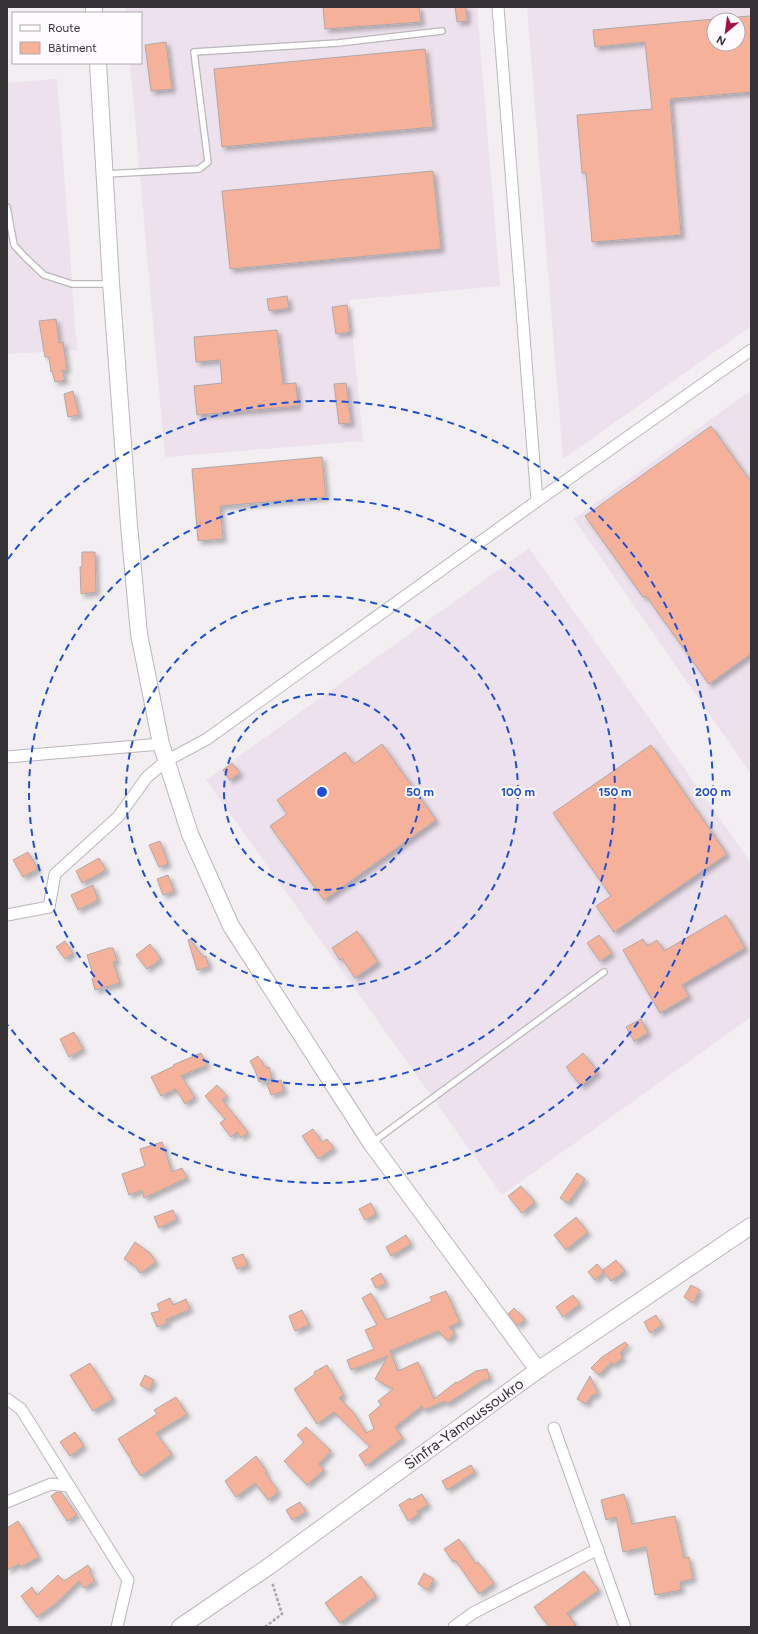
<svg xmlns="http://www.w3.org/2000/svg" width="758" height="1634" viewBox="0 0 758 1634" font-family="Figtree,sans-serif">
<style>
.built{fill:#ece1ec;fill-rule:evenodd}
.building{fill:#f6b19a;stroke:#afa9a7;filter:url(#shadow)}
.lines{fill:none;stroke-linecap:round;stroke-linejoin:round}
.lane-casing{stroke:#bbb7bb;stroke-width:8}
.street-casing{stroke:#bbb7bb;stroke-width:13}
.secondary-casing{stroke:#bbb7bb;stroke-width:18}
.path{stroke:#a8a4a8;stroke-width:2.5;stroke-dasharray:3 2;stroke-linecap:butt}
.lane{stroke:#fff;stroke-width:5.5}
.street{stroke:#fff;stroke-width:11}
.secondary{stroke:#fff;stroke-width:16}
.ring{fill:none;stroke:#1d4ed8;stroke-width:2;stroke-dasharray:7 5}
.labels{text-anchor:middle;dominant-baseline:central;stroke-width:4;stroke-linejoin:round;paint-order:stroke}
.street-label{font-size:15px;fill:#343234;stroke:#fffbff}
.centre{fill:#1d4ed8;stroke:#fffbff;stroke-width:2}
.ring-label{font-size:12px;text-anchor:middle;font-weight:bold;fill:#1d4ed8;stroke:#fffbff;stroke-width:4;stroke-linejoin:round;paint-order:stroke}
</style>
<defs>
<filter id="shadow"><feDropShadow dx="3.5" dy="3.5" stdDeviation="2" flood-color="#0004"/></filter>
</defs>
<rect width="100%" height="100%" fill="#f2eef2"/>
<!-- built -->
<g class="built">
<polygon points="125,7 477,7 500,286 349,300 363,441 165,457 130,63 141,63 141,13 125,13"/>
<path d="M527,7H751V326L563,459ZM714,20H738V44H714Z"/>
<polygon points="57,79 77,350 7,354 7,83"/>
<polygon points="751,390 751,774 574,519"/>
<polygon points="529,548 751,863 751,1017 502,1195 206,780"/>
</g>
<!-- building -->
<g class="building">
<polygon points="323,7 419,7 421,22 325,29"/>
<polygon points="455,7 466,7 467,21 457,22"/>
<polygon points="751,16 751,92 670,99 681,235 592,242 586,173 582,173 577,115 652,109 645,42 595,47 593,30 714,19 714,44 738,44 738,17"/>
<polygon points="166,42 172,89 151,91 145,45"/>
<polygon points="425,49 433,127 222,147 214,69"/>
<polygon points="433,171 441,249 230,269 222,191"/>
<polygon points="287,296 289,308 269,311 267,299"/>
<polygon points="347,305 350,332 336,334 332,307"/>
<polygon points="56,319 59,343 63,342 67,370 62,370 65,380 55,382 52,371 51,372 49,357 45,357 39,321"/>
<polygon points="277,330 283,384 296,383 298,406 197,415 194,386 222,383 220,360 196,362 194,337"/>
<polygon points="346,383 351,423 339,424 334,384"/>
<polygon points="73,391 79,415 68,417 64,394"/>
<polygon points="711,426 751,482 751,654 709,684 646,596 643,597 585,516"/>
<polygon points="322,457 326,497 220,506 223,539 198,541 192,469"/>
<polygon points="82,552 95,552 96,592 81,594 80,567 82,567"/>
<polygon points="382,744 436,820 324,900 270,826 287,814 277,800 345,752 354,764"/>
<polygon points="651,745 727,854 614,932 596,906 611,896 553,813"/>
<polygon points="232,763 240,773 230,780 223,770"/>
<polygon points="160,841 168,864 159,867 149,845"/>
<polygon points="28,852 38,869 23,877 13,860"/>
<polygon points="99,858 106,870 82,883 76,871"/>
<polygon points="168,875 174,891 163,895 157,879"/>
<polygon points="93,885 98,900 78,910 71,895"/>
<polygon points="726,915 745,948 682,985 689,996 660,1013 623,950 643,939 647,946 657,940 664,951"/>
<polygon points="357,931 378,962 355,978 342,958 340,960 332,948"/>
<polygon points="599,935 612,953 600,961 587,943"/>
<polygon points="190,939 203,957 206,956 209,967 197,970 188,940"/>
<polygon points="65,941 73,953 65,959 56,947"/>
<polygon points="150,944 161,959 147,969 136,955"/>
<polygon points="109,948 113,948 117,961 113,962 120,983 95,990 92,979 94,978 87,955"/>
<polygon points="641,1019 648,1033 634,1041 626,1027"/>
<polygon points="74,1032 83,1049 69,1057 60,1039"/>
<polygon points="201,1053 207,1065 181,1076 195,1097 185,1104 176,1089 161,1096 151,1077 174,1066 173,1065"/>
<polygon points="583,1053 598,1072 581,1086 566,1067"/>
<polygon points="258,1056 266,1068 269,1067 272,1078 259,1082 255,1070 250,1061"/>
<polygon points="281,1080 284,1091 271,1095 267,1084"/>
<polygon points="217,1085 227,1096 222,1100 248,1132 241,1138 237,1132 231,1137 220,1123 225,1119 205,1096"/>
<polygon points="313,1129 322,1142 327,1139 334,1148 318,1159 302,1136"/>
<polygon points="162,1142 172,1172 182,1168 187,1178 144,1198 142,1190 129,1195 122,1174 145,1166 140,1149"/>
<polygon points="577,1173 585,1179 568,1203 560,1198"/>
<polygon points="521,1186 535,1202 522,1213 508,1196"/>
<polygon points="371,1203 376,1214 365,1220 359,1209"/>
<polygon points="173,1210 177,1219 159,1228 154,1217"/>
<polygon points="576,1217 588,1232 566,1250 554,1235"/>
<polygon points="406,1235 411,1244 391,1256 386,1247"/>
<polygon points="135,1242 150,1253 156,1262 140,1273 136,1267 124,1259"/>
<polygon points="243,1254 248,1265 237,1269 232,1258"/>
<polygon points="616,1260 625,1271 611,1281 603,1270"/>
<polygon points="597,1264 604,1272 595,1280 588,1272"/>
<polygon points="381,1273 386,1283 376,1288 371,1279"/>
<polygon points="691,1285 700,1290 693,1303 684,1297"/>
<polygon points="446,1291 460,1322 449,1327 455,1333 448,1341 438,1331 390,1351 398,1371 418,1362 434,1399 456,1382 457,1383 476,1371 487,1369 490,1379 482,1381 447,1404 445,1401 424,1410 422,1406 395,1427 403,1438 366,1466 359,1455 370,1447 334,1412 317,1424 294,1389 315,1374 314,1372 327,1365 344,1395 339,1398 354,1413 366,1433 374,1429 369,1415 381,1405 378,1401 393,1389 375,1379 388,1356 351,1370 347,1360 374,1349 365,1330 377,1325 362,1298 371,1293 386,1320 432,1301 430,1297"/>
<polygon points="573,1295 580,1304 563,1317 556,1307"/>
<polygon points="170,1298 173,1305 186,1299 190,1309 166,1320 168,1323 157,1327 151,1313 160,1311 157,1304"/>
<polygon points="514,1308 525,1319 517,1326 508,1314"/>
<polygon points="302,1310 309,1325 295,1331 289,1316"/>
<polygon points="656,1315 662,1325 650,1333 644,1322"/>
<polygon points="625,1342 628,1345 620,1353 623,1358 613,1365 611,1362 599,1375 591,1368 602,1357"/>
<polygon points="90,1363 113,1399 93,1411 70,1375"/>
<polygon points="145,1375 154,1380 149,1390 140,1385"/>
<polygon points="590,1376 598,1393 591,1396 586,1404 577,1399"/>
<polygon points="176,1397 187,1414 156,1433 172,1454 141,1476 131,1462 132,1461 118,1439 157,1414 154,1410"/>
<polygon points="306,1427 331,1451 319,1464 324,1470 307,1485 284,1461 304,1442 297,1435"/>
<polygon points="75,1432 84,1446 70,1456 60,1442"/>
<polygon points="256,1456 267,1472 265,1473 277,1489 277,1493 268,1500 255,1483 236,1497 225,1481"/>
<polygon points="471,1465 475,1472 447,1490 442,1481"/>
<polygon points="57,1492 61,1492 77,1515 67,1521 51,1496"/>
<polygon points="422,1494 428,1505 417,1511 419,1514 408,1521 399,1505 410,1498 411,1500"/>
<polygon points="624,1494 632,1524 675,1516 684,1558 689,1557 693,1579 680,1582 681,1590 655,1595 646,1547 623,1552 616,1517 606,1520 601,1500"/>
<polygon points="300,1502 306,1512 292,1520 286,1510"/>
<polygon points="18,1521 39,1557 21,1567 19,1564 7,1570 7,1528"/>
<polygon points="459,1539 476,1564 478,1562 494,1583 479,1594 455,1560 453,1562 444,1549"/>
<polygon points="88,1565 91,1570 89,1572 95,1581 84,1588 79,1581 54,1605 37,1617 21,1596 32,1587 37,1595 58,1575 64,1581"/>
<polygon points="584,1571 599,1590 567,1613 577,1627 549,1627 534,1607"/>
<polygon points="424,1573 434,1579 428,1590 418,1584"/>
<polygon points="361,1576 376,1596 340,1623 325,1603"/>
</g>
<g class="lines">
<defs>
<g id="lane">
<polyline points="106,174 199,169 208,162 194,52 338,43 442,31"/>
<polyline points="7,207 14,245 25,257 44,275 72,284 110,284"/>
<polyline points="373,1142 604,972"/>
</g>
<g id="street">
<polyline points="498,7 537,501"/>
<polyline points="7,757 161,744"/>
<polyline points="7,915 49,907 55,874 118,817 147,777 166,761 207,739 537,501 751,350"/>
<polyline points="7,1399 21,1409 128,1580 117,1627"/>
<polyline points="554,1428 625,1627"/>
<polyline points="7,1502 51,1484 69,1486"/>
<polyline points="454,1627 473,1613 598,1549"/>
</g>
<g id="secondary">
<polyline points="94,7 94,13"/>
<polyline points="98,63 111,283 129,525 139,634 161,744 190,834 231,926 371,1143 538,1370"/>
<polyline points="180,1627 268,1567 538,1370 751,1226"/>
</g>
</defs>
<!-- lane casing -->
<use href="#lane" class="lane-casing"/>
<!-- street casing -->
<use href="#street" class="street-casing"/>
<!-- secondary casing -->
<use href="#secondary" class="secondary-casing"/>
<!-- path -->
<polyline class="path" points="265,1627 282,1614 272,1582"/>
<!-- lane -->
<use href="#lane" class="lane"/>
<!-- street -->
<use href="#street" class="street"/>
<!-- secondary -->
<use href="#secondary" class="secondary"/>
</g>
<!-- distance rings -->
<g class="ring">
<circle cx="322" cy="792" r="98"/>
<circle cx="322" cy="792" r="196"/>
<circle cx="322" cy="792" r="293"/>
<path d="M8 559A391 391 0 1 1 8 1025"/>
</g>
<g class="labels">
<!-- street labels -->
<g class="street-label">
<text transform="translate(464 1424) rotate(-36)">Sinfra-Yamoussoukro</text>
</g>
</g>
<circle cx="322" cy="792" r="6" class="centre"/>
<g class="ring-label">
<text x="420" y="796">50 m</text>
<text x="518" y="796">100 m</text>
<text x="615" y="796">150 m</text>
<text x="713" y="796">200 m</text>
</g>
<!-- border -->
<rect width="758" height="1634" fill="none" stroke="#343234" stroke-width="16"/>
<!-- legend -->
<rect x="12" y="12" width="130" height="52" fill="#fffbff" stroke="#aeabae"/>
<rect x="20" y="25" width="20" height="6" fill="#ffffff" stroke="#aeabae"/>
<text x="48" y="32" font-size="12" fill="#343234">Route</text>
<rect x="20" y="42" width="20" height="12" fill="#f6b19a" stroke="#aeabae"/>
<text x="48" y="52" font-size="12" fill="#343234">Bâtiment</text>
<!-- north arrow -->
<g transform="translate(726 32) rotate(209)"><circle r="19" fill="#fffbff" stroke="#aeabae"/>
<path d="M0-3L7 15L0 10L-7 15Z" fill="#a61044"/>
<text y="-6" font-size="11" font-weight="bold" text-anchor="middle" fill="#343234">N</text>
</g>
</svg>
